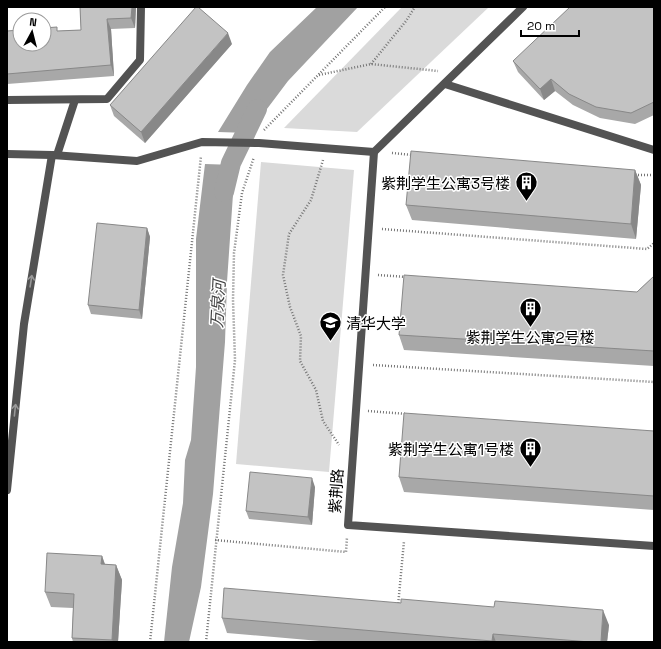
<svg xmlns="http://www.w3.org/2000/svg" width="661" height="649" viewBox="0 0 661 649" font-family="'Space Grotesk','Noto Sans SC',sans-serif">
<style>
.green{fill:#dadada}
.water{fill:#a1a1a1}
.lines{fill:none;stroke-linecap:round;stroke-linejoin:round}
.canal{stroke:#a1a1a1;stroke-width:20}
.path{stroke:#757575;stroke-width:2.5;stroke-dasharray:1 2;stroke-linecap:butt}
.service{stroke:#535353;stroke-width:8}
.minor{stroke:#535353;stroke-width:8}
.wall{fill:#a8a8a8}
.shaded-wall{fill:#888}
.building{fill:#c3c3c3;stroke:#888}
.oneway{stroke:#989898}
.labels{text-anchor:middle;dominant-baseline:central;stroke-width:3;stroke-linejoin:round;paint-order:stroke}
.poi-label{font-size:15px;fill:#000;stroke:#fff;text-anchor:end}
.street-label{font-size:15px;fill:#000;stroke:#fff}
.water-label{font-size:16px;font-style:italic;fill:#424242;stroke:#fff}
</style>
<rect width="100%" height="100%" fill="#fff"/>
<!-- green -->
<g class="green">
<polygon points="402,7 489,7 357,132 284,128"/>
<polygon points="261,162 354,170 329,472 236,464"/>
</g>
<!-- water -->
<g class="water">
<polygon points="317,7 358,7 288,81 249,133 218,132 247,85 270,52"/>
<polygon points="205,164 235,165 227,282 225,342 213,494 201,587 189,642 164,642 172,567 183,503 185,460 191,440 196,367 196,239"/>
</g>
<g class="lines">
<!-- canal -->
<polyline class="canal" points="224,192 231,163 257,109"/>
<!-- path -->
<g class="path">
<polyline points="371,64 406,21 415,7"/>
<polyline points="319,75 371,64 438,71"/>
<polyline points="264,130 385,7"/>
<polyline points="392,153 413,155"/>
<polyline points="323,160 311,200 289,234 283,275 290,307 301,336 300,361 316,390 323,421 339,445"/>
<polyline points="635,175 654,175"/>
<polyline points="382,229 647,249 654,243"/>
<polyline points="378,275 407,277"/>
<polyline points="373,365 654,382"/>
<polyline points="368,411 407,414"/>
<polyline points="215,540 346,552 347,537"/>
<polyline points="398,606 404,541"/>
<polyline points="150,642 201,156"/>
<polyline points="206,642 235,360 233,300 234,253 242,193 254,157"/>
</g>
<!-- service -->
<g class="service">
<polyline points="445,84 654,150"/>
<polyline points="7,154 52,155 137,161 202,142 259,143 374,152"/>
<polyline points="7,490 24,324 52,155"/>
</g>
<!-- minor -->
<g class="minor">
<polyline points="523,7 374,152 348,525 654,546"/>
<polyline points="7,100 107,99 140,60 141,7"/>
<polyline points="57,155 75,100"/>
</g>
</g>
<!-- wall -->
<g class="wall">
<polygon points="80,7 136,7 135,28 111,29 114,76 7,84 7,31 58,31 81,30"/>
<polygon points="654,7 654,115 635,124 600,118 573,105 555,91 544,100 518,72 513,61"/>
<polygon points="232,44 145,143 114,116 110,105"/>
<polygon points="635,170 641,185 636,239 412,220 406,205"/>
<polygon points="147,228 150,237 142,319 91,314 88,305"/>
<polygon points="654,276 654,366 404,350 399,335 637,292"/>
<polygon points="654,431 654,510 404,492 399,477"/>
<polygon points="315,487 312,525 249,519 246,511"/>
<polygon points="102,556 105,564 116,565 122,580 118,642 73,642 72,638 73,608 51,607 45,592"/>
<polygon points="222,618 609,625 607,642 331,642 227,633"/>
</g>
<!-- shaded-wall -->
<g class="shaded-wall">
<polygon points="132,7 136,7 135,28 131,18"/>
<polygon points="107,19 111,29 114,76 111,65"/>
<polygon points="228,33 232,44 145,143 141,132"/>
<polygon points="551,79 555,91 544,100 540,89"/>
<polygon points="635,170 641,185 636,239 631,224"/>
<polygon points="147,228 150,237 142,319 139,310"/>
<polygon points="312,478 315,487 312,525 308,517"/>
<polygon points="102,556 107,571 101,564"/>
<polygon points="116,565 122,580 118,642 113,642 112,640"/>
<polygon points="603,610 609,625 607,642 601,642"/>
<polygon points="493,634 496,642 492,642 492,641"/>
</g>
<!-- building -->
<g class="building">
<polygon points="80,7 132,7 131,18 107,19 111,65 7,74 7,31 20,30 20,44 44,44 44,28 57,27 57,31 81,30"/>
<polygon points="196,7 198,7 228,33 141,132 110,105"/>
<polygon points="570,7 654,7 654,102 631,113 596,107 569,94 551,79 540,89 513,61"/>
<polygon points="411,151 635,170 631,224 406,205"/>
<polygon points="97,223 147,228 139,310 88,305"/>
<polygon points="404,275 637,292 654,276 654,351 399,335"/>
<polygon points="404,413 654,431 654,496 399,477"/>
<polygon points="250,472 312,478 308,517 246,511"/>
<polygon points="47,553 102,556 101,564 116,565 112,640 72,638 74,594 45,592"/>
<polygon points="224,588 401,603 401,599 494,607 495,601 603,610 601,642 590,642 493,634 492,641 222,618"/>
</g>
<!-- one-way arrows -->
<defs><path id="oneway-shaft" d="M-6 0H5M1.5-3L5.5 0L1.5 3" fill="none" stroke-width="1.6" stroke-linecap="round" stroke-linejoin="round"/></defs>
<g class="oneway">
<use href="#oneway-shaft" transform="translate(31 281) rotate(-81)"/>
<use href="#oneway-shaft" transform="translate(15 410) rotate(-84)"/>
</g>
<!-- icons -->
<defs>
<symbol id="building-pin" viewBox="-11 -11 22 30"><path d="M0 17L-7.5 6A9.5 9.5 0 1 1 7.5 6Z" fill="#000" stroke="#fff"/><path d="M-4-6H4V6H1V3H-1V6H-4ZM-2.5-4.3h1.7v1.8h-1.7ZM.8-4.3h1.7v1.8H.8ZM-2.5-1h1.7V.8h-1.7ZM.8-1h1.7V.8H.8Z" fill="#fff"/></symbol>
<symbol id="university-pin" viewBox="-11 -11 22 30"><path d="M0 17L-7.5 6A9.5 9.5 0 1 1 7.5 6Z" fill="#000" stroke="#fff"/><path d="M0-5L7-2L0 1L-7-2ZM-4 1L0 2.5L4 1V4Q0 6-4 4Z" fill="#fff"/></symbol>
</defs>
<g fill-rule="evenodd">
<use href="#building-pin" x="514" y="170" width="25" height="34"/>
<use href="#building-pin" x="518" y="296" width="25" height="34"/>
<use href="#university-pin" x="318" y="310" width="25" height="34"/>
<use href="#building-pin" x="518" y="436" width="25" height="34"/>
</g>
<g class="labels">
<!-- poi labels -->
<g class="poi-label">
<text x="510" y="183">紫荆学生公寓3号楼</text>
<text x="346" y="323" text-anchor="start">清华大学</text>
<text x="530" y="337" text-anchor="middle">紫荆学生公寓2号楼</text>
<text x="514" y="449">紫荆学生公寓1号楼</text>
</g>
<!-- street labels -->
<g class="street-label">
<text transform="translate(336 491) rotate(-86)">紫荆路</text>
</g>
<!-- water labels -->
<g class="water-label">
<text transform="translate(218 304) rotate(-87)">万泉河</text>
</g>
</g>
<!-- border -->
<rect width="661" height="649" fill="none" stroke="#000000" stroke-width="16"/>
<!-- north arrow -->
<g transform="translate(32 32) rotate(7)"><circle r="19" fill="#ffffff" stroke="#999999"/>
<path d="M0-3L7 15L0 10L-7 15Z" fill="#000000"/>
<text y="-6" font-size="11" font-weight="bold" text-anchor="middle" fill="#000000">N</text>
</g>
<!-- scale -->
<path d="M521 30v6h58v-6" fill="none" stroke="#000000" stroke-width="2"/>
<text x="527" y="30" font-size="12" fill="#000000" stroke="#ffffff" stroke-width="3" paint-order="stroke">20 m</text>
</svg>
